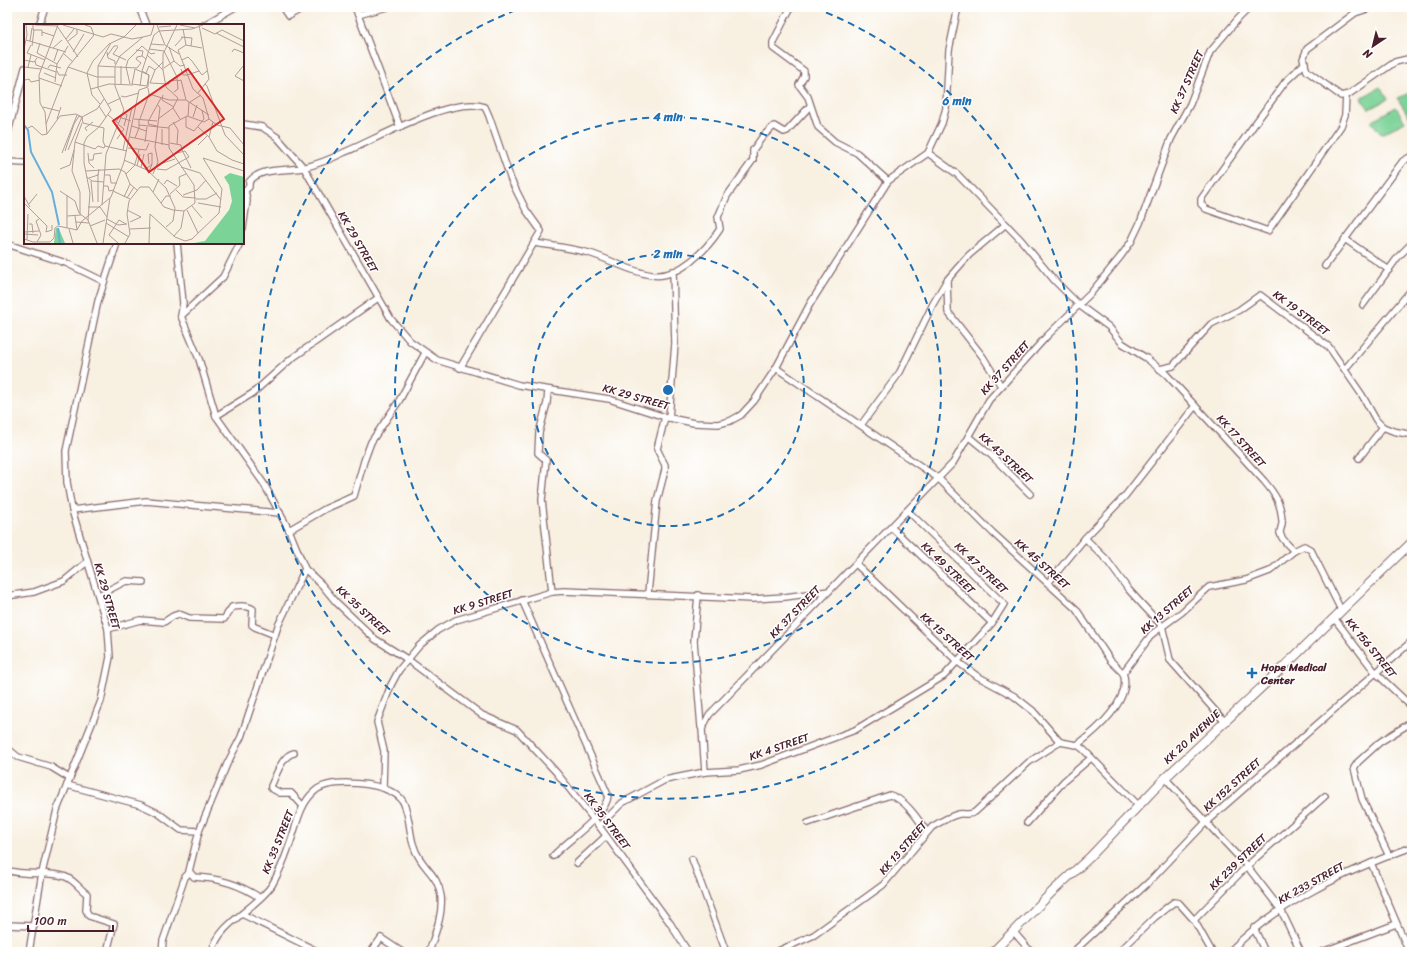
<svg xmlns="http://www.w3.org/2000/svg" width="1419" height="959" viewBox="0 0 1419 959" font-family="Sriracha,sans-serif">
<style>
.green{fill:#7cd398;stroke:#637962}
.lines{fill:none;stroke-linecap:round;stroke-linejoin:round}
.minor-casing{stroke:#87686b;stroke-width:8}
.secondary-casing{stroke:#87686b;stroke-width:10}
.minor{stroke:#fff;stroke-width:5.5}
.secondary{stroke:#fff;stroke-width:8}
.ring{fill:none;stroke:#1f6fb2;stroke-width:2;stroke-dasharray:7 5}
.poi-dot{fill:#1f6fb2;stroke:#fff;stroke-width:1.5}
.labels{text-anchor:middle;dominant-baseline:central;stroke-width:3;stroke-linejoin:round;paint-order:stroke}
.street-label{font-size:11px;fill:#4a1f2b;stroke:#fff}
.poi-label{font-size:11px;font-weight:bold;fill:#4a1f2b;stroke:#fff;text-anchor:start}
.inset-river{fill:none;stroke:#66aedd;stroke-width:2}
.inset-road{fill:none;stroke:#b29c98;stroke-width:1}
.view{fill:#d62828;fill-opacity:0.15;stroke:#d62828;stroke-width:2}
.inset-edge{fill:none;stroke:#4a1f2b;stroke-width:2}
.centre{fill:#1f6fb2;stroke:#fff;stroke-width:2}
.ring-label{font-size:12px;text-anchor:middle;font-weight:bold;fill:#1f6fb2;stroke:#fff;stroke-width:3;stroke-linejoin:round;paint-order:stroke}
</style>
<rect width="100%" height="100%" fill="#fff"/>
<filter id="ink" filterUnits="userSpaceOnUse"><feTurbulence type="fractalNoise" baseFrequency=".025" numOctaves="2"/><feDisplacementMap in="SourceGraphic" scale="8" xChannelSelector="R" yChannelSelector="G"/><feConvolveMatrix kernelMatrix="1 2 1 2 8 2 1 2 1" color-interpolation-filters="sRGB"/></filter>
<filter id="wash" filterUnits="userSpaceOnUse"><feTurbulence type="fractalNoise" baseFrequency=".012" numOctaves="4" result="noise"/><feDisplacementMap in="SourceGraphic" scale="16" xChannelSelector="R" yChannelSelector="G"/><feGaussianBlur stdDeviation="0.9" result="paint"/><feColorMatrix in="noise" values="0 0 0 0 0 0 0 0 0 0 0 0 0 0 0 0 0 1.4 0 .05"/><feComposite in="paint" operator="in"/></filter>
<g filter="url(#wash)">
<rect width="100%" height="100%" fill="#f8f0e1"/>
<!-- green -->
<g class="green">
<polygon points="1380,87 1388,99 1369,109 1361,98"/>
<polygon points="1412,92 1412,121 1397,98"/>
<polygon points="1396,107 1405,122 1381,134 1371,121"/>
</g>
</g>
<g filter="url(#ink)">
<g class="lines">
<defs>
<g id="minor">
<polyline points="139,7 146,25"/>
<polyline points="282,7 288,16 305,7"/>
<polyline points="355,7 400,127"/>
<polyline points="791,7 773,42 773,48 804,71 804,76 799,85 808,97 818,127 835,142 857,153 888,181"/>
<polyline points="1373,7 1355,13 1307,49 1303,59 1307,71 1341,96 1349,94 1395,62 1412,58"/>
<polyline points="358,15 387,7"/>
<polyline points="39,25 45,7"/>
<polyline points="204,25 235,7"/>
<polyline points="1305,63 1285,82 1201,199 1201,204 1206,209 1268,231 1341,126 1345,115 1346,95"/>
<polyline points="243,124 262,127 277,137 304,168 391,319 410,341 437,360 519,385 609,399 665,417 694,423 718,424 730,421 741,415 754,401 776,368 810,304 888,181 928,153 942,123 946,108 949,50 958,7"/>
<polyline points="7,136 25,68"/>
<path d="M928,153L957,174L1021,240L1055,281L1079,305L1109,327L1122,343L1146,358L1166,374L1264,481C1275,494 1281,503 1282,520C1283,525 1280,529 1280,533C1281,539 1289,546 1294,551L1304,546L1311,550L1341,610"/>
<polyline points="7,162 25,163"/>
<path d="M243,228L247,201L245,190L249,187V182C261,167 285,171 302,168C315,165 333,158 345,152C377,139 452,95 485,107L489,116L511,180L526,210L541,231L460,368"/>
<polyline points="1345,239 1389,270"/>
<polyline points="177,243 183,303 181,316 199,359 216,416 264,484 289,530 305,569 322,585 336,602 375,639 407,659 482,715 517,730 556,772 599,826 670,923 688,952"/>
<path d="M535,243C553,246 571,248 589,253C610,259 630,272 652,275C679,279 707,249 720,229L718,217L727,196L753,160V150L763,136L774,126L784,132L787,131L810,106"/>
<polyline points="7,244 66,263 103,281"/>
<polyline points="1325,266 1403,161 1412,156"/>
<polyline points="947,281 948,312 983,357 1001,386"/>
<polyline points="1363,305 1398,257 1412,243"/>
<polyline points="181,316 223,277 240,243"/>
<polyline points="776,368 938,478 993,533 1076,609 1110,660 1123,673"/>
<polyline points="1160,369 1173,366 1211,324 1239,310 1260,295 1329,347 1362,395 1376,420 1383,427 1393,431 1412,435"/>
<polyline points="1345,369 1412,289"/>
<polyline points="548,391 547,403 539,433 538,453 546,460 542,500 552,592"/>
<polyline points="216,416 253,393 291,359 378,298"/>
<polyline points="669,418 675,344 673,271"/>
<polyline points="861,425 900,372 933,304 947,280 969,255 1006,224"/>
<polyline points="969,437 992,456 1030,494"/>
<polyline points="1359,458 1383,427"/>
<polyline points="72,510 146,501 280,513"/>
<polyline points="891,527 992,623"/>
<polyline points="289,530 325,509 354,496 364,461 371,442 399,401 425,353"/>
<polyline points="1085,538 1106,559 1128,589 1162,626 1170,660 1225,722"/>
<polyline points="856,564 958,662 977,676 1014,696 1033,711 1060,742 1077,745 1083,749 1138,805"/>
<polyline points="1048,583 1085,538 1125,496 1195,406"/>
<polyline points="648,593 657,501 665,470 665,465 657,449 665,417"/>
<polyline points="99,595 126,581 143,582"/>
<polyline points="698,595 694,641 701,727"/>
<polyline points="7,596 34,592 64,581 87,562"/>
<path d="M522,600L608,795C607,816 567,840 553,856"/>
<polyline points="1334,618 1375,672 1412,707"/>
<path d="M108,629L140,620L164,622L173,616L179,614L189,618L224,619L232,607C239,606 247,605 253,609L252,625L255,627L275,635"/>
<path d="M1077,745C1096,731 1133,699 1123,673L1152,634L1182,612L1209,587L1246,580L1270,571L1294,551"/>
<polyline points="7,748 18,757 51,767 69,778"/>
<path d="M294,753C282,755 276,776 271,786V788L280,793H291L303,806"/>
<polyline points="705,772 702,729 709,715 953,463 989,400 1047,336 1091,293 1121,256 1131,242 1140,223 1171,139 1190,104 1210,52 1238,19 1250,7"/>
<polyline points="1165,778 1247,866 1281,910 1301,952"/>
<polyline points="67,785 141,805 158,813 181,830 199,831"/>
<path d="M808,823L890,795C905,799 918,819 927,832"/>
<polyline points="1027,823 1064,781 1091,758"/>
<polyline points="599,826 622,803 665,780 705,772 739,770 761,765 855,730 944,676 992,623 1004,604 908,511"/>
<polyline points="1389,856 1362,799 1354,768 1358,762 1380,742 1412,722"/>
<polyline points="692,859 726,952"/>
<polyline points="577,863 606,836"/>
<polyline points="1371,863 1409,952"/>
<path d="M7,870C26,877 47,870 66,877C74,880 80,889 87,894L86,910L89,916L114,924L107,952"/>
<path d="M260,898C240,884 218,878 194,877L189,871L199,831L227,764L241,737L278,626L305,569"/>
<polyline points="242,914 319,952"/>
<polyline points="7,925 34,926"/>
<polyline points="1254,928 1265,952"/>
<polyline points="1013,931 1031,952"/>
<polyline points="29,952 42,873 57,810 101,701 110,657 108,629 72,510 67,482 66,451 98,301 117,243"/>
<polyline points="162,952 163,941 185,877 189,873"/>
<path d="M212,952C219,922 256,909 272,885C278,874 284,861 288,849C296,830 298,805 315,791C329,779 366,783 383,788"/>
<polyline points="371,952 381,938 402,952"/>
<path d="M429,952C435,933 443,916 441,896C438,877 429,873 420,859C408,842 412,822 404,804C401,795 390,791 383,788L384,751L377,722L391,685L399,670L419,646L438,630L456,620L552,592L564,591L753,599L785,597L829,591"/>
<path d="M776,952L814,935L883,885L932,827C940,822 950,816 959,814C965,813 969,816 975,812L1029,762L1060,742"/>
<polyline points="1073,952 1150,881 1206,822 1412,641"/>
<polyline points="1119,952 1155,917 1174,902 1179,903 1194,920"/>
<polyline points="1212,952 1194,920 1247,866 1325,796"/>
<path d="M1229,952C1278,902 1347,871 1412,847"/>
<polyline points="1322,952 1396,924"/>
</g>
<polyline id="secondary" points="993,952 1052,892 1090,857 1165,778 1297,654 1412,542"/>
</defs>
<!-- minor casing -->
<use href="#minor" class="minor-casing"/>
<!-- secondary casing -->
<use href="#secondary" class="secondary-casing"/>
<!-- minor -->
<use href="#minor" class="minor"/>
<!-- secondary -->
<use href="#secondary" class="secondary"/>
</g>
</g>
<!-- distance rings -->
<g class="ring">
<circle cx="668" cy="390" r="136"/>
<circle cx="668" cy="390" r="273"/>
<path d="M815 8A409 409 0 1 1 521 8"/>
</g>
<!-- markers -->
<path class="poi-dot" d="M1250 667h4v4h4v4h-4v4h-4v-4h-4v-4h4z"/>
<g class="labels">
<!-- street labels -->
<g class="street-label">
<text transform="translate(1187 82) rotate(-66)">KK 37 STREET</text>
<text transform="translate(358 242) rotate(60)">KK 29 STREET</text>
<text transform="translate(1301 313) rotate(37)">KK 19 STREET</text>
<text transform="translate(1005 368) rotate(-48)">KK 37 STREET</text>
<text transform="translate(636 397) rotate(16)">KK 29 STREET</text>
<text transform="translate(1241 441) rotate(48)">KK 17 STREET</text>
<text transform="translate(1006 458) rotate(43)">KK 43 STREET</text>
<text transform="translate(1042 564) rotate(42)">KK 45 STREET</text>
<text transform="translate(948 568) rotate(44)">KK 49 STREET</text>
<text transform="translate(981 568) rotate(44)">KK 47 STREET</text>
<text transform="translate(107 596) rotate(74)">KK 29 STREET</text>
<text transform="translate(483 602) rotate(-17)">KK 9 STREET</text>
<text transform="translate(1167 610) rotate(-41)">KK 13 STREET</text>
<text transform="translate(363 611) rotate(43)">KK 35 STREET</text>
<text transform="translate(795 612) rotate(-46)">KK 37 STREET</text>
<text transform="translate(947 637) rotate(42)">KK 15 STREET</text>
<text transform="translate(1371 648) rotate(51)">KK 156 STREET</text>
<text transform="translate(1192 737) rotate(-43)">KK 20 AVENUE</text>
<text transform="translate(779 747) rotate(-19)">KK 4 STREET</text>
<text transform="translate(1232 785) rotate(-42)">KK 152 STREET</text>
<text transform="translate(607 821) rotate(53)">KK 35 STREET</text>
<text transform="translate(278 842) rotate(-68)">KK 33 STREET</text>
<text transform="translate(903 848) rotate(-49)">KK 13 STREET</text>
<text transform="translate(1238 862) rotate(-44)">KK 239 STREET</text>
<text transform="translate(1311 883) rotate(-29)">KK 233 STREET</text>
</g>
<!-- poi labels -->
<g class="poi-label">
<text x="1261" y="667">Hope Medical<tspan x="1261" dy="13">Center</tspan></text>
</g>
</g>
<!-- overview -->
<g transform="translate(24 24)">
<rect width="220" height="220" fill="#f8f0e1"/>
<path d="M206,149L220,153V219H170L181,217L205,186L208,177L205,161L200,153ZM32,204L35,205L41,219H30Z" fill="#7cd398"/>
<path class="inset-river" d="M0,101L4,106L7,128L28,168L35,201M34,204L36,219"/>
<path class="inset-road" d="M9,1V6H18V12M11,1L34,2M34,1L15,51L16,79L21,88L23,110L36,92L52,90L58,93L59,99L80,104L79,117L81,122L103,127M39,1L79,13L87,10L108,15L119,13M133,1L141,21L155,30M156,1L171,4M175,1L185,55L181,60M33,2L54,33M135,3L147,2M178,4L191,10L198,6L220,17M159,5L162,21M18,8L30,12M192,9L220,23M100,13L112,1M119,13L127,11L130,1M157,13L168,14L167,22M42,15L50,5M2,16L42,28M6,17L8,4M44,17L53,10V5M16,19L13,29L33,40M127,20L140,21M7,21L3,29L21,36M8,22L10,6M118,22L127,30L131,29M151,22L159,13M94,23L89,30L102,36M29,24L38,16M0,25L3,11L2,1M125,25L140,27L153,53L154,65L150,68M112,26L119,27L118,32M49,28L60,10M83,28L84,34L91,37V40M208,28L210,25L220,29M40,30L49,38M123,31L139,46L142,63L154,74L149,84L134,95M83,32L90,22H94M0,36L10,38L13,34M158,36L164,33L168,37L178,51L183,47M11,37L12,41L32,48M30,37L34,25M150,37L156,42L161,41M220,41L211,52L220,57M74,42L113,44M91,42L96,32L119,13M97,42V60M0,43L17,45M4,43L7,31M44,43L73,53H91M24,44L26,41L37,44M113,44L117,39L112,35L113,33L118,32L122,35M140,44L150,37L145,23M111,45L125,51L123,62L108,60ZM157,45L159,51H163L175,47M139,46V30L153,1M33,47L35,51H43M20,49L32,54M122,49L125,42L131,46M15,54L38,62M1,56L5,55L7,58L16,56M153,57L157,56L162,76M31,58L33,40L44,22M126,59L145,60V57L153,56M126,59L131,46L139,38M106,60L102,43L104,36L118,22M116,62L118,48M67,65L85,60L109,61M174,69L181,60L183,62L201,111L220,131M125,70L145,76H162L185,91M139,71L138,76L150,83M97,72L101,73L115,69M166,78L177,71M76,80L68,71L63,49L69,37L86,19M84,80L97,74M75,82L82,93M19,83L35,87M149,84L156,95M100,89L103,91L100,102M84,91L95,100M164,92L165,78M58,93L73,85L80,75M162,93V103L170,107L180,95L178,86M169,93L173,81M33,95L37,83M110,95L133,97M116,95L125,70L124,64M185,95L193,101L206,104L220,121M92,98L95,93L107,97M149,98L154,106L153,120M22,100L44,43L70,11L67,3L61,1M115,101L145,104M108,102L122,107M133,102L124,100L125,96L137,74M174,103L185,113L193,127L208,136L220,140M4,104L8,102L18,111L23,110M63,107L61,104L69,98M106,113L145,121M185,113L189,98M111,114L115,104V96M93,115L100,105L95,101M51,118L71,125L74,122L80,124L81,122M121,118L123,103M146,119L157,121L158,127M138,121V105M174,121L183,112M104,124L122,126L125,119M44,126L58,93M99,126L108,83M158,126L167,144M41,127L50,100L55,92L57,93M38,129L53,91M64,129L65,139L70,144M65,136H69L70,130L78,129M100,136L123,146L142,164L151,184L149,197L142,203M111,140L115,126M125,140L124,130L128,129V140M133,141L151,135M113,142L116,130M117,143L120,130M157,143L176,149L197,176M36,145L46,141L50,126M122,145L128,140L125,148M133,145L142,146L165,133L161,127L153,129M62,147L95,145L101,148L106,160L113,166M102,150L111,141M129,150L134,138L131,123L136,84L134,81M81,151H86L87,159H93M63,153L68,157L80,158M65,154L74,151L75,145M67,157L69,178M140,160L143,156L153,162M80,162H84L85,167L90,166M152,166L159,173L172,174M36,167L51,177L55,189L64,196L73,219M89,167L106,175M129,168L135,155M146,170L156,161L155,153L162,150M159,171L173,166L182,156M0,172L6,183M100,173L106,160M103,174L110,163M172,175H182L193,169M74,178V150M0,179L23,202L22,208L28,206V201M137,179L142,172H147M174,179L197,183M5,180L13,170M78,181L82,130L100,86L91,62V43M168,182L178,194M64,183H76L83,193M103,186L117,193L106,198M163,186L174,209M56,190V168L48,147L51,118L58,99M43,192L57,191M51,192L53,206M83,195L94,201L103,200M64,196L66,169L60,139V119L63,113L75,103L87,86L74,64V42L87,19L100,13M52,198L65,199M82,199L105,213M5,200H8L9,209M66,202L81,196M43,204V171M45,205L49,219M106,205L127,204M0,208L15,207M0,210L14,211M150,212L157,204L160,187M0,215L9,218H26L30,214L31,204L34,202L53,206L58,197L87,173L100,138L115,66L124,63L125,51L118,47L130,11L135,7L168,5L179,1M3,216L4,190M13,218L17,211L12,197L15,195M79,219L86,174M94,219L85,211L95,196L102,200M101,219L106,210L103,190L105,177L116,163H125L140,183L149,186L160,187L171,179L170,161L145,124V102L163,92L180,98L185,95L179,74L169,65L154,26L162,21L178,24M125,219L126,190L151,213L161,217L168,215L195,189L198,165L179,134L220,147"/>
<path class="view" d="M164,45L200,95L125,148L89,97Z"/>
<rect width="220" height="220" class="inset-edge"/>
</g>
<circle cx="668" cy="390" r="6" class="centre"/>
<g class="ring-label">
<text x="957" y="105">6 min</text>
<text x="668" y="121">4 min</text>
<text x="668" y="258">2 min</text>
</g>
<!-- margin -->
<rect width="1419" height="959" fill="none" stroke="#fff" stroke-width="24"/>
<!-- north arrow -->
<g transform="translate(1373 46) rotate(215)" stroke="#ffffff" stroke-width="3" paint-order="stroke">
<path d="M0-3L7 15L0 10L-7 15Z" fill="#4a1f2b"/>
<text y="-6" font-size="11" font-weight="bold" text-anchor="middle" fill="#4a1f2b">N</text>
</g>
<!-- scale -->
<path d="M28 925v6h85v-6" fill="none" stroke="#4a1f2b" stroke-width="2"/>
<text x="34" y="925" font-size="12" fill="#4a1f2b" stroke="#ffffff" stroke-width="3" paint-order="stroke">100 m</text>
</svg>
